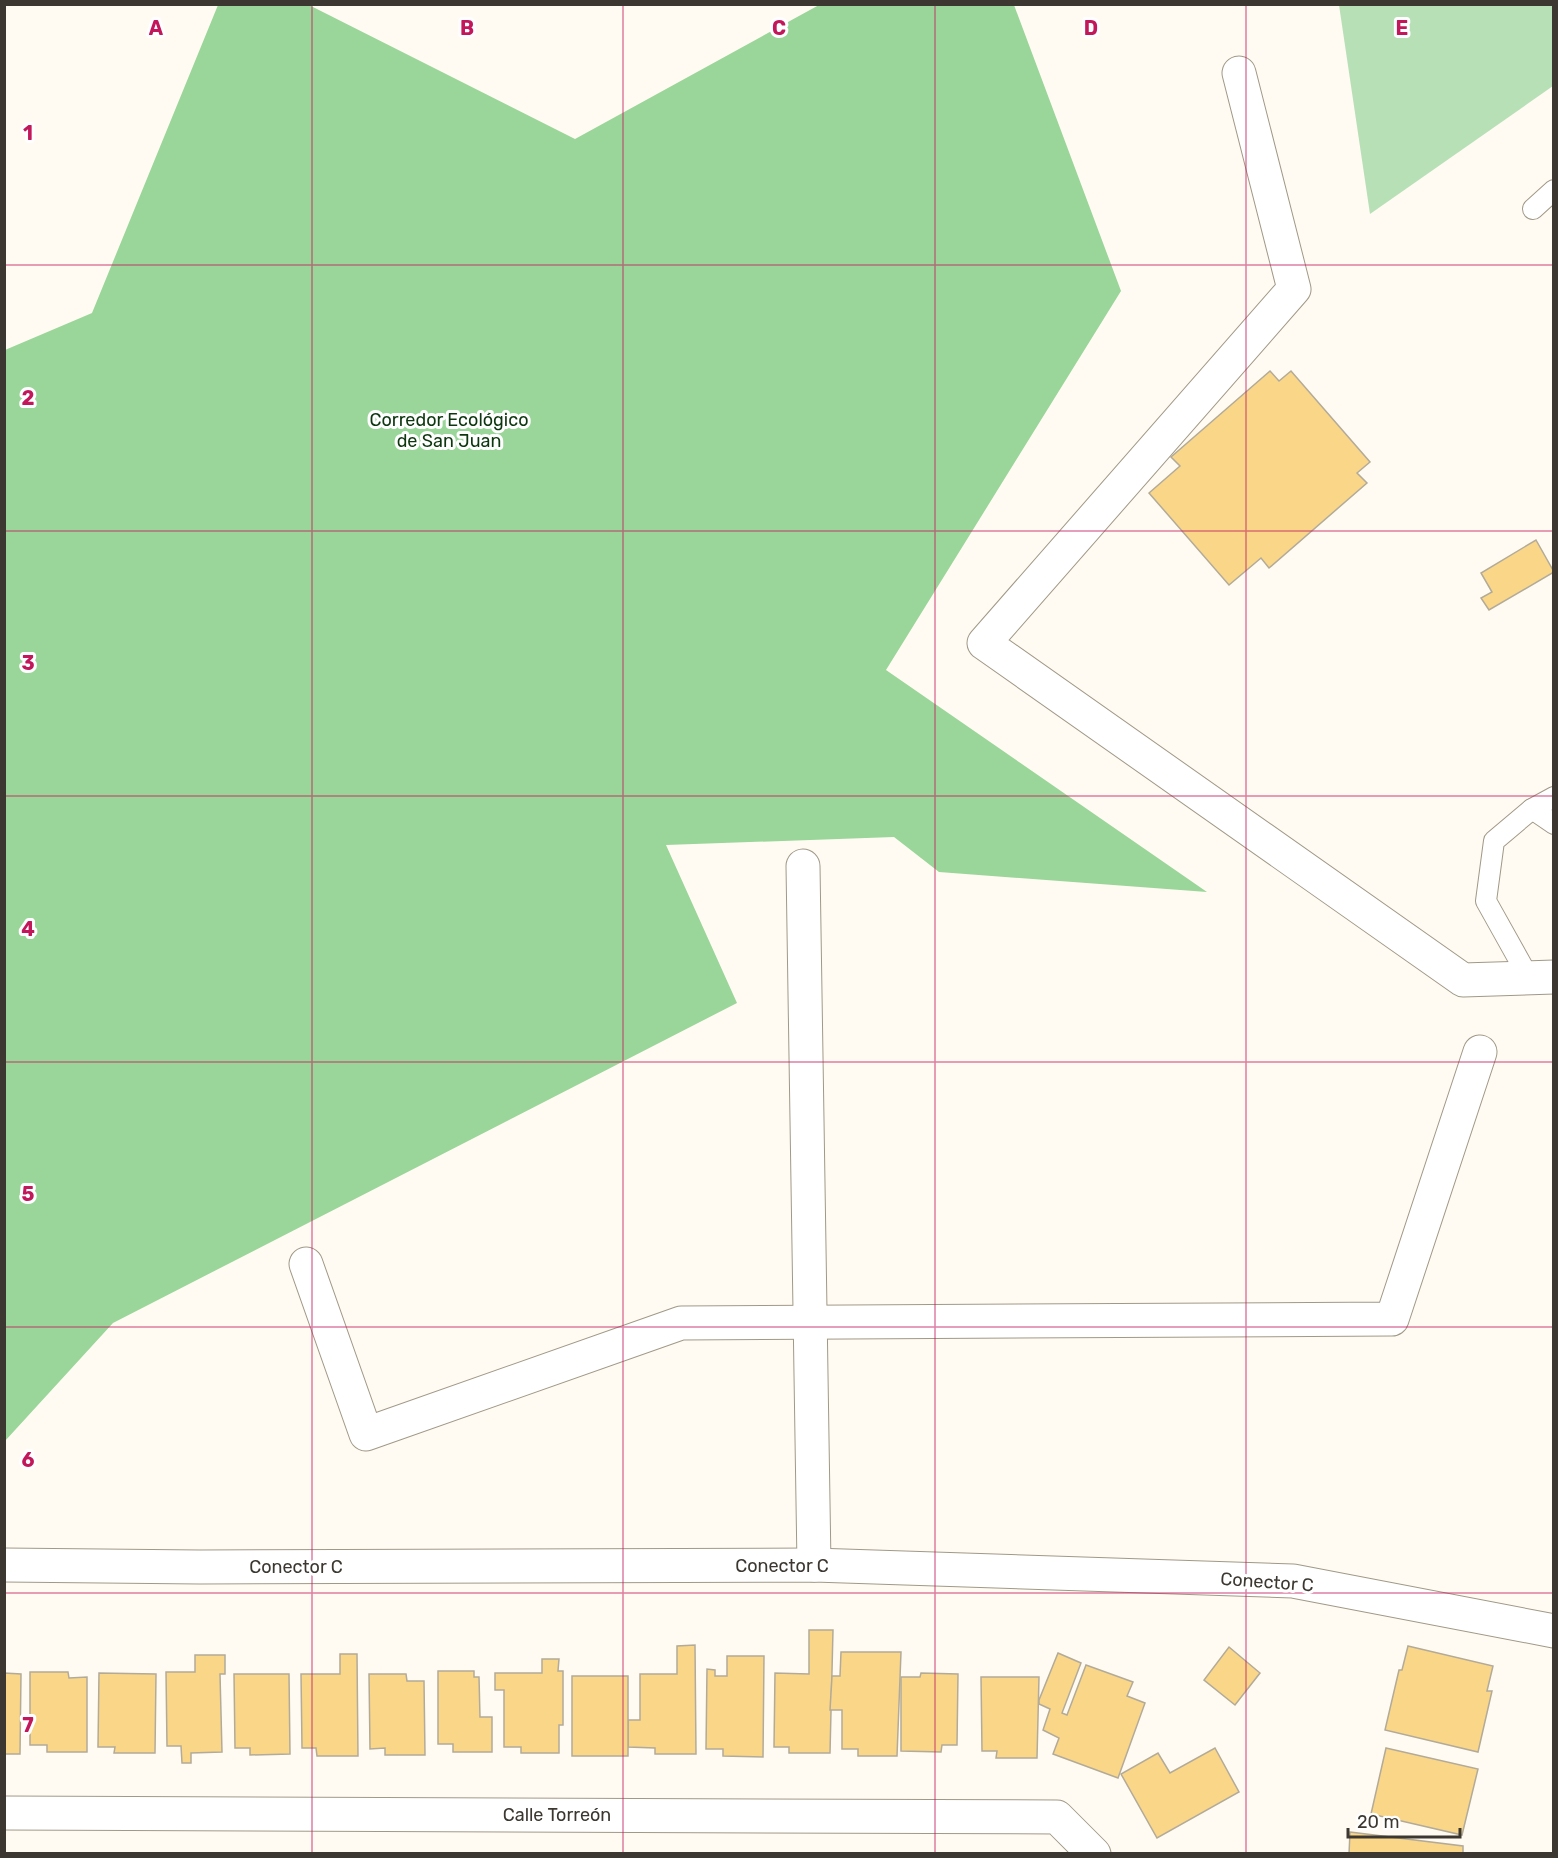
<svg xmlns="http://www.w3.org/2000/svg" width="1558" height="1858" viewBox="0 0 1558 1858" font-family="Rubik,sans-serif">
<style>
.green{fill:#b8e0b7}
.forest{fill:#9ad699}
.building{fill:#f9d688;stroke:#b3ab98;stroke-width:1.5}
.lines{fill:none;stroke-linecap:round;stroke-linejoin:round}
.lane-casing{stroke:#a19987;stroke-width:22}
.street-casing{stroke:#a19987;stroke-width:35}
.lane{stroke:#fff;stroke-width:20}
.street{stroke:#fff;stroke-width:33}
.grid{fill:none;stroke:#c2185b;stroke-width:1.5;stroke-opacity:0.55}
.labels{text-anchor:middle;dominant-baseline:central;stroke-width:6;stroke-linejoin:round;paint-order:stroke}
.park-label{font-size:18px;fill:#0d370f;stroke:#fff}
.street-label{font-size:18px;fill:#3c3831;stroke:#fff}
.grid-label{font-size:20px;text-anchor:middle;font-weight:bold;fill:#c2185b;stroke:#fff;stroke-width:6;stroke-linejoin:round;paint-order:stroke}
</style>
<rect width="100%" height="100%" fill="#fffbf3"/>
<!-- green -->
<polygon class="green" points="1339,5 1553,5 1553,86 1370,214"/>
<!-- forest -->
<polygon class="forest" points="218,5 309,5 575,139 819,5 1014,5 1121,291 886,670 1207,892 939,872 894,837 666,845 737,1003 113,1323 5,1441 5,350 92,313"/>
<!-- building -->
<g class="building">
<polygon points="1270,371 1279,381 1291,371 1370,462 1357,473 1367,483 1269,568 1261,558 1229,585 1149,493 1180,466 1171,457"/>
<polygon points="1536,540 1554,572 1489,610 1481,598 1492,592 1481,573"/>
<polygon points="809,1630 833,1630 830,1753 789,1753 789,1747 774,1747 775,1673 809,1674"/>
<polygon points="695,1645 696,1754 655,1754 655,1748 628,1747 628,1720 640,1720 640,1674 677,1674 677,1646"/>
<polygon points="1408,1646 1493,1666 1487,1691 1492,1691 1478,1752 1385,1730 1399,1670 1402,1670"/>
<polygon points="1229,1647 1260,1673 1235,1705 1204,1680"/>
<polygon points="841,1652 901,1652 897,1756 858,1756 858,1749 842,1749 842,1710 830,1710 832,1676 840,1676"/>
<polygon points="1058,1653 1081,1663 1062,1713 1067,1715 1086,1665 1133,1682 1127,1696 1145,1703 1118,1778 1053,1754 1059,1738 1043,1730 1050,1709 1039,1704 1039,1700"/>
<polygon points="340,1654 357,1654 358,1756 317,1756 316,1748 302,1748 301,1674 340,1674"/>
<polygon points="195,1655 225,1655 225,1674 220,1674 222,1752 191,1753 191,1763 182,1763 181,1746 167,1746 166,1672 195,1672"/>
<polygon points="727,1656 764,1656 763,1757 723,1756 723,1749 706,1749 707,1669 715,1670 715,1676 727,1676"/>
<polygon points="542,1659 559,1659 558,1671 563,1671 563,1725 559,1725 559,1753 521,1753 521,1747 504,1747 504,1690 495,1690 495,1673 542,1673"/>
<polygon points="438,1671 474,1671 474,1677 479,1677 480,1717 492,1717 492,1752 453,1752 453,1744 438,1744"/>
<polygon points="30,1672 68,1672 69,1678 87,1677 87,1752 47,1752 47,1745 30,1745"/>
<polygon points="4,1673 21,1674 20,1754 4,1754"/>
<polygon points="99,1673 156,1674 155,1753 114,1753 115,1747 98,1747"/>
<polygon points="921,1673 958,1674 957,1745 942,1745 941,1752 901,1751 901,1677 920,1677"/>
<polygon points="234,1674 289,1674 290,1754 250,1755 250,1748 235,1748"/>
<polygon points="369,1674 406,1674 407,1681 424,1681 425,1755 385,1755 385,1748 370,1749"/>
<rect x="572" y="1676" width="56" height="80"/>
<polygon points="981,1677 1039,1677 1037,1758 996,1758 997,1751 982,1751"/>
<polygon points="1215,1748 1239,1792 1157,1838 1121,1774 1158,1753 1170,1773"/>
<polygon points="1386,1748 1478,1769 1462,1835 1371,1814"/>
<polygon points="1350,1832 1463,1846 1463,1854 1349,1854"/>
</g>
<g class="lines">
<defs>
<g id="lane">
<polyline points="1533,209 1554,190"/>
<polyline points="1532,809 1554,824"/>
<polyline points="1529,978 1486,901 1494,841 1532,809 1554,797"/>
</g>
<g id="street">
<polyline points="1239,73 1294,289 984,643 1463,980 1554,977"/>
<polyline points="803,866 814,1565"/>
<polyline points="306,1264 366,1434 681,1323 1392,1319 1480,1052"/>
<polyline points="4,1565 200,1567 814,1565 1293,1581 1554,1631"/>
<polyline points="4,1813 1057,1817 1094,1854"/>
</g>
</defs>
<!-- lane casing -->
<use href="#lane" class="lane-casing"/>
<!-- street casing -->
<use href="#street" class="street-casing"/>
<!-- lane -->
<use href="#lane" class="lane"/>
<!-- street -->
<use href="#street" class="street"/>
</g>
<!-- grid -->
<path class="grid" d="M312,4V1854M623,4V1854M935,4V1854M1246,4V1854M4,265H1554M4,531H1554M4,796H1554M4,1062H1554M4,1327H1554M4,1593H1554"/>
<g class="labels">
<!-- park labels -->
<g class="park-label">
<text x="449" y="420">Corredor Ecológico<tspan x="449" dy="21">de San Juan</tspan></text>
</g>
<!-- street labels -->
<g class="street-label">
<text x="782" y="1566">Conector C</text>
<text x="296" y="1567">Conector C</text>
<text transform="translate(1267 1582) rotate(4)">Conector C</text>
<text x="557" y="1815">Calle Torreón</text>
</g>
</g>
<g class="grid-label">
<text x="156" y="35">A</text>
<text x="467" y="35">B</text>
<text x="779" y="35">C</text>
<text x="1091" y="35">D</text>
<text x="1402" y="35">E</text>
<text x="28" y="140">1</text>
<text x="28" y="405">2</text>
<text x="28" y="670">3</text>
<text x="28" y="936">4</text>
<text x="28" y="1201">5</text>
<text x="28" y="1467">6</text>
<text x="28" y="1732">7</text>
</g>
<!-- border -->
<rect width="1558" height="1858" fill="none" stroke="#3c3831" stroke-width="12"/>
<!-- scale -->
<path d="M1348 1828v9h112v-9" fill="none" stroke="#3c3831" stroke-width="3"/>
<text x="1357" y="1828" font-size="18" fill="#3c3831" stroke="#ffffff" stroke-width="4.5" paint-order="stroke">20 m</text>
</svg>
